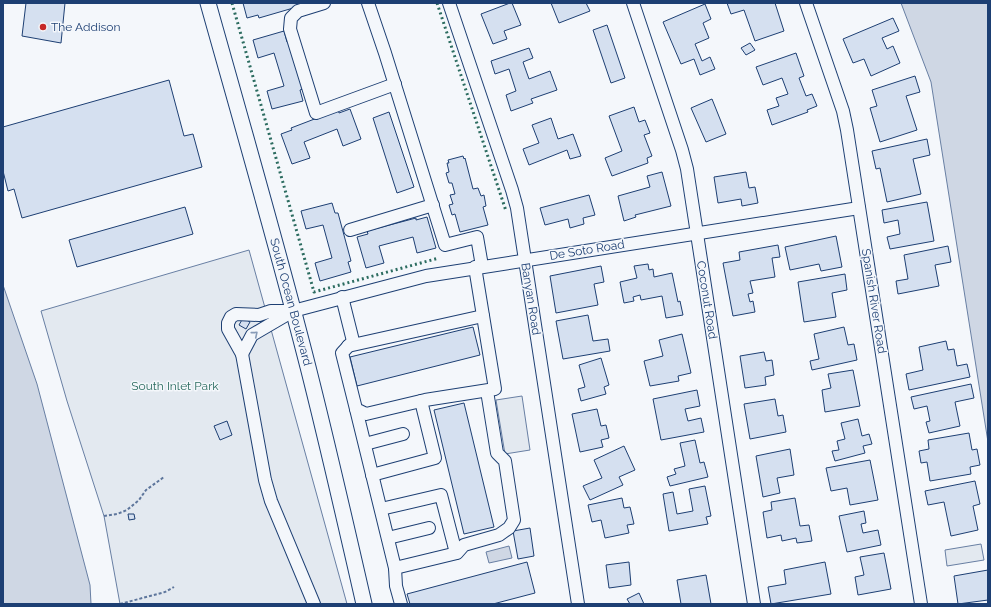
<svg xmlns="http://www.w3.org/2000/svg" width="991" height="607" viewBox="0 0 991 607" font-family="Raleway,sans-serif">
<style>
.green{fill:#e3e9f0;stroke:#687fa3}
.water{fill:#cfd7e4;stroke:#687fa3}
.building{fill:#d5e0f0;stroke:#1d3f73}
.lines{fill:none;stroke-linecap:round;stroke-linejoin:round}
.minor-casing{stroke:#1d3f73;stroke-width:14}
.major-casing{stroke:#1d3f73;stroke-width:17}
.path{stroke:#5e769c;stroke-width:2;stroke-dasharray:3 2;stroke-linecap:butt}
.minor{stroke:#f4f7fb;stroke-width:12}
.major{stroke:#f4f7fb;stroke-width:15}
.hedge{stroke:#2c6c60;stroke-width:3;stroke-dasharray:2 3;stroke-linecap:butt}
.oneway{stroke:#889bb7}
.poi-dot{fill:#c62828;stroke:#f4f7fb;stroke-width:1.5}
.labels{text-anchor:middle;dominant-baseline:central;stroke-width:3;stroke-linejoin:round;paint-order:stroke}
.poi-label{font-size:12px;fill:#1d3f73;stroke:#f4f7fb;text-anchor:start}
.street-label{font-size:12px;fill:#1d3f73;stroke:#f4f7fb}
.park-label{font-size:12px;fill:#2c6c60;stroke:#f4f7fb}
</style>
<rect width="100%" height="100%" fill="#f4f7fb"/>
<!-- green -->
<g class="green">
<polygon points="249,250 347,604 120,604 104,516 67,401 41,311"/>
<polygon points="522,396 530,450 505,454 496,400"/>
<polygon points="981,544 984,560 947,566 945,550"/>
</g>
<!-- water -->
<g class="water">
<polygon points="901,3 988,3 988,442 931,82"/>
<polygon points="3,285 37,384 90,585 91,604 3,604"/>
<polygon points="509,546 512,558 489,563 486,552"/>
</g>
<!-- building -->
<g class="building">
<polygon points="26,3 65,3 61,43 22,36"/>
<polygon points="243,3 306,3 307,4 259,18 258,15 247,18"/>
<polygon points="510,3 512,3 521,25 504,31 507,39 493,44 481,14"/>
<polygon points="551,3 586,3 590,11 559,23"/>
<polygon points="727,3 775,3 784,31 755,41 744,10 731,14"/>
<polygon points="705,4 711,19 703,23 709,38 695,44 702,61 710,57 715,69 700,75 694,59 681,64 663,22"/>
<polygon points="893,18 899,31 882,38 887,49 893,46 900,63 871,76 864,59 853,63 843,39"/>
<polygon points="607,25 625,78 611,83 593,30"/>
<polygon points="284,31 287,42 290,41 303,89 300,90 303,101 272,109 267,91 284,86 274,53 258,58 253,40"/>
<polygon points="750,43 755,50 746,55 741,48"/>
<polygon points="529,48 533,58 523,62 529,79 550,71 557,90 531,99 533,103 511,111 506,95 516,91 509,69 495,74 491,61"/>
<polygon points="796,53 804,76 799,78 806,96 812,94 817,106 807,110 808,112 772,125 767,110 779,106 776,98 788,94 782,78 763,85 756,67"/>
<polygon points="915,76 920,92 906,96 917,130 880,142 870,108 877,106 872,90"/>
<polygon points="169,80 184,136 193,134 202,167 22,218 14,189 8,191 3,171 3,127"/>
<polygon points="712,99 726,134 706,142 691,108"/>
<polygon points="634,107 639,122 645,120 650,133 644,135 652,156 647,158 648,163 612,176 605,158 622,151 609,116"/>
<polygon points="350,109 361,139 343,146 337,129 304,142 310,158 292,164 281,134 292,130 291,128 338,110 339,113"/>
<polygon points="389,112 414,187 397,193 373,118"/>
<polygon points="551,118 558,139 573,134 581,156 570,159 567,150 529,165 523,149 539,143 532,125"/>
<polygon points="927,139 930,155 913,159 921,194 887,202 880,168 876,169 872,151"/>
<polygon points="463,156 464,159 465,158 473,189 478,188 481,196 484,195 486,206 483,207 488,225 460,232 455,214 452,215 449,205 453,204 450,195 455,194 452,183 449,183 446,173 449,172 447,163 449,163 448,160"/>
<polygon points="662,172 671,206 635,215 636,217 624,221 618,196 650,187 647,176"/>
<polygon points="746,172 749,188 755,187 758,203 742,206 741,199 718,203 714,177"/>
<polygon points="589,195 595,215 583,218 584,224 570,228 568,219 545,225 540,208"/>
<polygon points="927,202 934,241 890,249 887,237 900,234 898,220 884,223 882,210"/>
<polygon points="332,203 335,213 338,213 351,261 348,262 351,272 320,281 315,263 332,258 323,225 306,229 301,211"/>
<polygon points="185,207 193,234 77,267 69,240"/>
<polygon points="427,217 436,248 417,253 413,237 379,246 384,263 366,268 357,237 368,234 367,231 416,218 416,220"/>
<polygon points="836,236 842,267 821,271 819,264 790,270 785,247"/>
<polygon points="778,245 780,257 772,258 775,277 750,281 753,293 748,294 750,302 753,301 755,312 733,316 723,263 740,260 739,252"/>
<polygon points="948,246 951,262 935,265 939,286 898,294 896,281 908,279 904,255"/>
<polygon points="648,264 649,270 653,269 654,277 672,273 678,302 680,301 683,315 666,318 662,296 641,300 640,295 633,297 634,301 624,303 620,282 637,278 634,266"/>
<polygon points="601,266 604,282 594,284 598,305 556,313 550,276"/>
<polygon points="845,274 847,290 832,293 836,317 804,322 798,282"/>
<polygon points="588,315 593,341 608,339 610,351 563,359 556,321"/>
<polygon points="243,318 250,322 246,329 239,325"/>
<polygon points="473,327 480,355 357,386 350,357"/>
<polygon points="844,327 848,345 854,344 857,360 812,370 810,361 819,359 814,334"/>
<polygon points="682,334 691,373 678,376 679,381 650,386 644,361 663,356 659,340"/>
<polygon points="946,341 948,350 954,349 957,366 967,364 970,377 909,390 906,374 923,370 919,347"/>
<polygon points="764,352 766,361 772,360 774,375 765,377 766,385 745,388 740,356"/>
<polygon points="601,358 609,385 604,387 606,394 581,401 578,389 585,387 579,365"/>
<polygon points="853,370 860,406 825,412 822,390 831,388 828,374"/>
<polygon points="971,384 974,398 955,402 960,426 929,433 926,422 930,421 927,406 914,409 911,397"/>
<polygon points="697,390 700,406 685,409 688,421 701,418 704,432 661,440 653,399"/>
<polygon points="775,399 778,416 783,415 786,432 750,439 744,404"/>
<polygon points="464,403 494,527 464,534 434,410"/>
<polygon points="597,409 601,426 606,425 609,438 601,440 603,447 580,452 572,414"/>
<polygon points="858,419 862,436 869,434 872,444 863,446 865,453 835,461 832,451 839,450 837,441 845,439 841,423"/>
<polygon points="227,421 232,435 220,440 214,426"/>
<polygon points="969,433 972,450 977,449 980,465 970,467 971,474 930,481 927,462 921,463 919,451 929,449 928,440"/>
<polygon points="695,440 700,463 704,462 708,477 670,486 667,477 676,474 674,469 685,466 680,443"/>
<polygon points="624,446 635,470 619,477 623,485 590,500 583,486 602,478 594,460"/>
<polygon points="790,449 794,475 777,478 780,493 763,497 756,456"/>
<polygon points="870,460 878,500 850,505 847,488 831,491 826,468"/>
<polygon points="975,481 980,504 973,506 978,530 951,536 944,502 928,505 925,491"/>
<polygon points="705,486 711,516 706,517 708,524 669,531 663,494 673,492 677,514 693,511 689,489"/>
<polygon points="622,498 624,508 630,507 634,524 627,525 629,533 605,538 601,520 592,522 588,505"/>
<polygon points="795,498 800,526 809,525 812,541 797,543 796,538 782,541 781,535 767,538 763,512 772,510 771,502"/>
<polygon points="864,511 866,523 861,524 863,533 878,530 881,545 847,552 839,516"/>
<polygon points="128,514 134,514 135,519 129,520"/>
<polygon points="530,528 534,556 518,559 513,531"/>
<polygon points="884,553 891,589 858,595 855,577 864,575 860,557"/>
<polygon points="527,562 535,593 493,604 410,604 407,594"/>
<polygon points="629,562 631,585 609,588 606,565"/>
<polygon points="825,562 831,594 771,604 768,587 786,584 784,570"/>
<polygon points="988,570 988,600 958,604 954,576"/>
<polygon points="706,575 711,604 681,604 677,580"/>
<polygon points="639,593 644,604 630,604 627,599"/>
</g>
<g class="lines">
<defs>
<g id="minor">
<polyline points="324,3 298,11 291,18 290,29 316,113 395,84"/>
<polyline points="368,3 385,53 445,245 477,237 482,266"/>
<polyline points="449,3 512,190 517,208 578,604"/>
<polyline points="633,3 682,150 687,169 754,604"/>
<polyline points="806,3 843,111 847,130 921,604"/>
<polyline points="350,230 433,205"/>
<polyline points="342,297 353,341 342,353 356,409 366,414 425,400 495,389 475,267"/>
<polyline points="293,311 252,335 242,354 228,329 228,323 231,317 236,314 259,315 271,311 293,311 426,276 859,208"/>
<polyline points="348,346 483,316"/>
<polyline points="242,354 265,480 271,501 314,604"/>
<polyline points="356,409 395,568 457,553 464,545 499,535 509,528 514,520 505,461 497,453 487,391"/>
<polyline points="365,444 403,434"/>
<polyline points="372,475 435,458 421,401"/>
<polyline points="381,509 441,495 456,553"/>
<polyline points="388,538 429,528"/>
<polyline points="395,568 396,586 401,604"/>
</g>
<path id="major" d="M208,3C242,124 277,245 308,367C328,446 346,525 364,604"/>
</defs>
<!-- minor casing -->
<use href="#minor" class="minor-casing"/>
<!-- major casing -->
<use href="#major" class="major-casing"/>
<!-- path -->
<g class="path">
<polyline points="104,516 117,514 127,510 139,500 146,490 164,477"/>
<polyline points="120,604 165,592 174,587"/>
</g>
<!-- minor -->
<use href="#minor" class="minor"/>
<!-- major -->
<use href="#major" class="major"/>
<!-- hedge -->
<g class="hedge">
<polyline points="232,3 314,292 439,258"/>
<polyline points="437,3 506,211"/>
</g>
</g>
<!-- one-way arrows -->
<defs><path id="oneway-chevron" d="M-2-3.5L2.5 0L-2 3.5" fill="none" stroke-width="1.6" stroke-linecap="round" stroke-linejoin="round"/></defs>
<use class="oneway" href="#oneway-chevron" transform="translate(255 334) rotate(-40)"/>
<!-- markers -->
<circle class="poi-dot" cx="43" cy="27" r="4"/>
<g class="labels">
<!-- poi labels -->
<g class="poi-label">
<text x="51" y="27">The Addison</text>
</g>
<!-- street labels -->
<g class="street-label">
<text transform="translate(587 250) rotate(-9)">De Soto Road</text>
<text transform="translate(531 299) rotate(81)">Banyan Road</text>
<text transform="translate(707 300) rotate(81)">Coconut Road</text>
<text transform="translate(874 301) rotate(81)">Spanish River Road</text>
<text transform="translate(291 302) rotate(75)">South Ocean Boulevard</text>
</g>
<!-- park labels -->
<g class="park-label">
<text x="175" y="386">South Inlet Park</text>
</g>
</g>
<!-- border -->
<rect width="991" height="607" fill="none" stroke="#1d3f73" stroke-width="8"/>
</svg>
